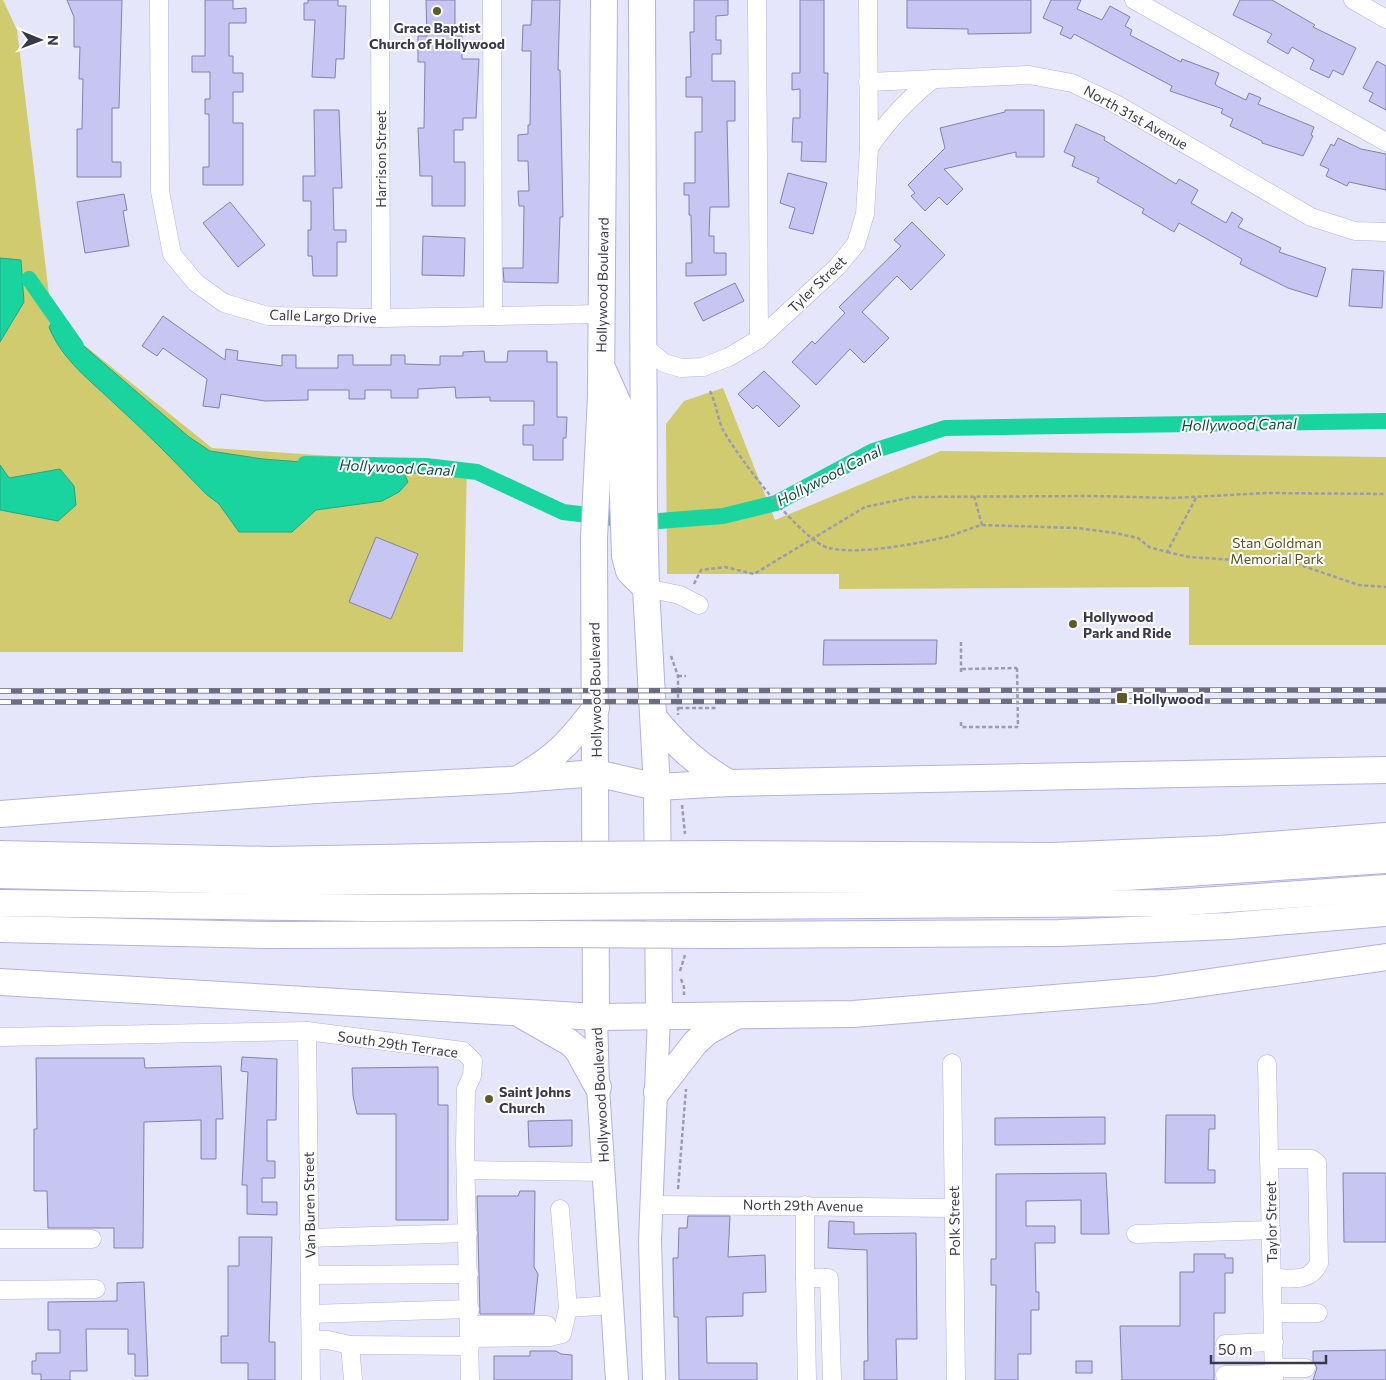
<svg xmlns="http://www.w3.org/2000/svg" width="1386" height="1380" viewBox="0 0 1386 1380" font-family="Commissioner,sans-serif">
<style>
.green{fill:#d0cb6e}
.water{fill:#19d49e;stroke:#23a586}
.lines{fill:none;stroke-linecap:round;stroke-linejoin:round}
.canal{stroke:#19d49e;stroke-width:16}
.building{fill:#c7c6f3;stroke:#8280ae}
.minor-casing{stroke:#b3b1e2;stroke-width:19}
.major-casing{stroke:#b3b1e2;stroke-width:24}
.highway-casing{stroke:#b3b1e2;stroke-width:28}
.path{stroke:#9b9bb0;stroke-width:2.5;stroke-dasharray:4 2.5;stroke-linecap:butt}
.minor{stroke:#fff;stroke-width:18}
.major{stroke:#fff;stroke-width:22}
.highway{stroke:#fff;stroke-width:26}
.rail-casing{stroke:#6d6d82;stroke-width:5.5}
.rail{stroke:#fff;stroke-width:4;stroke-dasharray:11;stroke-linecap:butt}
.highway-bridge-casing{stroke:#b3b1e2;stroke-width:28;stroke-linecap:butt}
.path-bridge{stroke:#9b9bb0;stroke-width:2.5;stroke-dasharray:4 2.5;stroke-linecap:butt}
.highway-bridge{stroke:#fff;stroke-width:26}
.poi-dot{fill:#5e5b28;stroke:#fff;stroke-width:2}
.labels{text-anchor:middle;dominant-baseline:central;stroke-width:4;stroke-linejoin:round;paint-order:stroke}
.poi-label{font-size:14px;font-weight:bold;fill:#39384d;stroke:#fff;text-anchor:start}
.street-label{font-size:14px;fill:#39384d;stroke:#fff}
.park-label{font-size:14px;fill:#56531c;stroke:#fff}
.water-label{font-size:15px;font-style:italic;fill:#074d38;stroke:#fff}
</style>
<rect width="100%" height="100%" fill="#e6e6fb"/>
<!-- green -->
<g class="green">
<polygon points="0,0 3,0 17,30 52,319 212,448 467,465 463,652 0,652"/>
<polygon points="723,388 775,520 941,451 1386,457 1386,645 1189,645 1189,587 839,589 839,574 667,574 666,424 684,401"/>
</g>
<!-- water -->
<g class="water">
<polygon points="0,258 21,260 24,302 0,342"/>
<path d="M57,323L189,437L210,451L263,459L403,470L408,482L399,492L382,501L316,510L292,532H239L219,504L206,494C177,464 147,433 116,405C91,381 62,360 49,327L51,324Z"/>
<polygon points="0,465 9,478 60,469 74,486 76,505 58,521 0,510"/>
</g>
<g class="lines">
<!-- canal -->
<g class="canal">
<polyline points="29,279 76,346"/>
<polyline points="305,464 426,466 477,472 563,512 646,522 723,516 776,503 873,451 945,428 1386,421"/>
</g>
</g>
<!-- building -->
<g class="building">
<polygon points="67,0 122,0 119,108 112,108 112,162 121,162 121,177 77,177 77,129 82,129 83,79 79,79 80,47 74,47 74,17"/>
<polygon points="205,0 233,0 233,9 246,8 246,23 229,23 229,56 233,56 233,73 243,73 243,92 233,92 233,123 243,123 243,185 203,185 203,167 209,167 209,114 205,114 205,99 210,99 210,72 192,72 192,56 205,56"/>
<polygon points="308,0 338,0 338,6 346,6 344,59 336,59 335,78 312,77 315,20 304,20 304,3 308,3"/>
<polygon points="426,0 455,0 455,36 462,36 462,59 479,59 476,118 463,118 463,130 454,130 454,162 465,162 465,206 432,206 432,176 420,176 418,128 424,128 425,62 418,62 418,36 427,36"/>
<polygon points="532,0 560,0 558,70 560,70 563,217 560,217 558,283 504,282 503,268 523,268 524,206 519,206 518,191 529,191 528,161 518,161 518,135 528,134 528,125 530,125 531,51 522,51 523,25 531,25"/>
<polygon points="694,0 728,0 728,15 716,16 716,40 721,40 721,54 712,54 712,81 735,81 735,121 727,121 729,207 710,207 709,236 714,236 714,253 726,253 726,275 686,276 686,263 692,263 691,215 689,215 689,195 684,195 684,183 695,183 695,132 702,132 702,97 686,97 686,77 691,77 690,32 694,32"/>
<polygon points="800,0 824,0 824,73 828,73 826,162 801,161 802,142 792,142 793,118 800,118 800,89 792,90 792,73 800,73"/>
<polygon points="907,0 1031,0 1031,33 968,34 968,29 907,28"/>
<polygon points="1051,0 1081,0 1077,9 1102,20 1110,6 1130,17 1125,26 1132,30 1130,35 1181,62 1182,59 1219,73 1215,84 1219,87 1246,100 1249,93 1261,98 1258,104 1314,127 1311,135 1313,136 1303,156 1262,143 1262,141 1230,126 1233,119 1221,113 1223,109 1170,91 1172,86 1074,34 1071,39 1060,34 1063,27 1043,18"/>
<polygon points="1240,0 1272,0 1315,25 1313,27 1356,48 1343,75 1333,70 1329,78 1310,69 1314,60 1292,47 1288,54 1267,42 1272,34 1233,15"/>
<polygon points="1377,61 1386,66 1386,110 1369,101 1373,93 1363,88"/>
<polygon points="314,110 339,110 342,188 333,188 334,230 346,230 346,242 337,242 337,276 313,276 312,256 308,256 308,230 311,230 311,201 303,201 303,176 315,176"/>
<polygon points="1005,110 1044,110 1044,157 1016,157 1016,152 944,169 963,189 947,205 939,197 925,211 911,196 915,193 908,185 945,148 940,128 1005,112"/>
<polygon points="1076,124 1105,137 1104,140 1176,184 1179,179 1198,190 1191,203 1226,223 1232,212 1243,219 1238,227 1281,248 1279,252 1326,268 1317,297 1288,288 1240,264 1242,259 1179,223 1174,232 1142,213 1144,209 1097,182 1099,178 1072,166 1075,157 1064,152"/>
<polygon points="1338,138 1361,149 1386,154 1386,190 1349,182 1347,186 1326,176 1329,169 1320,165 1331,144 1334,146"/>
<polygon points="788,173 827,183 813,234 789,228 795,208 780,203"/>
<polygon points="124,194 127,210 123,211 129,246 85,253 77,202"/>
<polygon points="230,202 265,245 238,267 203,223"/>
<polygon points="912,222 945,255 911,290 897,276 862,312 889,338 864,363 850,349 816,385 792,362 812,341 815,344 845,313 839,307 901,246 894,240"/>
<polygon points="423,236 465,238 464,276 422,275"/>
<polygon points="1352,269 1384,271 1382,308 1349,306"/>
<polygon points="735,283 744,301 703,321 694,303"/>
<polygon points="163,316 225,360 226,349 238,351 237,360 282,366 282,355 296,355 296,368 338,368 338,355 353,355 353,365 391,365 391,355 405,355 405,364 440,365 440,356 463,356 463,352 484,351 485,362 507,362 508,351 547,351 547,362 557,362 557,417 567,417 566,438 563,438 563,460 533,460 533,445 523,445 523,425 534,425 534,401 490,401 490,397 456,398 455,387 418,389 418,398 391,398 391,390 365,390 365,399 349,399 349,390 308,390 308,400 265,401 221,394 219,408 203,406 207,379 163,348 157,356 142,346"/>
<polygon points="764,371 800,406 779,427 757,405 753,409 738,394"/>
<polygon points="376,537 418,554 391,619 349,602"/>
<polygon points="824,640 937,640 936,664 823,665"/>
<polygon points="242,1057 277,1059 276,1120 267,1120 267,1161 275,1161 275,1178 262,1178 262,1202 277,1202 277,1215 247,1214 247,1185 242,1185 248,1072 241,1071"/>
<polygon points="36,1058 144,1058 145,1068 221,1066 223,1119 216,1119 216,1159 201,1159 201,1120 144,1122 143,1248 114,1248 114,1228 48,1228 47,1191 34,1191 34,1129 37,1129"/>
<polygon points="438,1067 438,1105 448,1105 448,1220 396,1220 396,1114 357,1114 353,1096 352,1068"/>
<polygon points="1166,1115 1215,1115 1215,1129 1209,1129 1208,1170 1215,1170 1215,1183 1165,1183"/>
<polygon points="1105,1117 1105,1144 995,1145 995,1118"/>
<polygon points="572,1120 572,1146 529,1147 528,1121"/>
<polygon points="1106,1173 1109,1234 1081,1234 1081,1200 1026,1201 1026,1226 1055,1226 1055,1243 1035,1243 1036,1292 1039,1292 1039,1310 1031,1310 1031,1354 1018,1354 1018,1380 995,1380 996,1285 991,1285 991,1259 996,1259 996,1174"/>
<polygon points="1343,1173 1386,1173 1386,1242 1344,1242"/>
<polygon points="520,1191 535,1191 534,1267 538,1274 534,1314 480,1314 477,1196 518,1196"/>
<polygon points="688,1216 730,1216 728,1257 765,1255 766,1292 743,1293 743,1316 706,1317 707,1363 757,1363 757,1380 679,1380 678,1317 674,1317 673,1258 678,1258 679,1228 687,1228"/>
<polygon points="829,1221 854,1222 854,1234 916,1233 917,1339 896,1339 897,1380 864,1380 864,1361 868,1361 867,1250 828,1248"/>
<polygon points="239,1237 272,1237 269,1342 275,1342 275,1380 248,1380 248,1363 221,1363 221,1336 228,1336 228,1266 239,1266"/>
<polygon points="1194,1254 1225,1254 1225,1258 1233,1258 1233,1273 1225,1273 1225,1313 1214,1313 1214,1380 1122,1380 1120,1326 1180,1326 1180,1272 1194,1272"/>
<polygon points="144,1282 148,1376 135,1376 135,1354 128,1354 128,1329 86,1329 87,1371 70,1371 70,1380 41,1380 41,1374 32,1374 32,1361 36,1361 36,1353 60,1353 60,1330 48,1330 48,1302 117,1301 117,1283"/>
<polygon points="1386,1350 1386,1380 1313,1380 1317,1368 1313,1361 1313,1351"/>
<polygon points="530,1351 556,1351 561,1354 572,1355 572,1380 494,1380 494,1356 530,1356"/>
<rect x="1076" y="1361" width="16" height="12"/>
</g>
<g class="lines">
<defs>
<g id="minor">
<polyline points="159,0 160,191 172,254 196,283 224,303 268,316 381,318 601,314"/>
<polyline points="380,0 381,318"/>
<polyline points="492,0 493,316"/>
<polyline points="757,0 759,339"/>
<polyline points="1134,0 1386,142"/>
<polyline points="1353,0 1386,19"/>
<polyline points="868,82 1029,75 1072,83 1116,104 1311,217 1355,231 1386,232"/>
<path d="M869,148C887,121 907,100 933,79"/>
<polyline points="642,345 664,363 681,368 703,367 729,357 759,339 837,267 856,244 865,214 869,148 868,0"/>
<polyline points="646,588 680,595 699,605"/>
<polyline points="307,1031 311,1380"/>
<polyline points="0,1037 307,1031 463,1051 473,1061 472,1076 466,1089 465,1146 470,1380"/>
<polyline points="952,1063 956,1380"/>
<polyline points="1267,1064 1274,1380"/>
<path d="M1269,1159H1312L1317,1163L1319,1263C1310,1283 1291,1278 1272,1278"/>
<polyline points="466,1170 604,1172"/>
<polyline points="652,1205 953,1208"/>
<polyline points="805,1205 805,1278 829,1278 832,1380"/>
<polyline points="1136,1234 1271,1230"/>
<polyline points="309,1238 468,1233"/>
<polyline points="0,1239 92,1239"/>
<polyline points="310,1275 469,1274"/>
<polyline points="805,1278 807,1380"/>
<polyline points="0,1290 96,1289"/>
<polyline points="568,1308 613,1305"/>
<polyline points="1273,1313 1318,1313"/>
<polyline points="310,1314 470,1309"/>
<polyline points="470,1325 547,1325"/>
<polyline points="470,1338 550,1337 562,1334 568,1308 560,1209"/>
<polyline points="311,1340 328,1340 350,1345"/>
<polyline points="1225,1344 1274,1342"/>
<polyline points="1274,1368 1306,1368"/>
<polyline points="1225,1375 1274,1374"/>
<polyline points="353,1380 350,1345 470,1346"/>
</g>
<g id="major">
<polyline points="596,1017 598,1087 617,1380"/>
<polyline points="654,1380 650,1241 659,1016"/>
</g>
<g id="highway">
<polyline points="642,0 644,507 646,588 657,787 659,1016"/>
<polyline points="604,372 620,408 625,556 629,571 646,588"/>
<path d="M654,718C677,746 698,765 729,783"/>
<path d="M523,776C559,755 570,741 596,708"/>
<polyline points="0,814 316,790 507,780 596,773 657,787 729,783 1386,770"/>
<polyline points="0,854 271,860 544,855"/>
<polyline points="725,854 1052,856 1219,849 1386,836"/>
<polyline points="0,875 300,882 544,880"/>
<polyline points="724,879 1080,880 1386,860"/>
<polyline points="0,903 370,908 543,907"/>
<polyline points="721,906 1172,903 1386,888"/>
<polyline points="0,929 270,935 550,934"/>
<polyline points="719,935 1059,933 1228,926 1386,913"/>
<polyline points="0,982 596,1017 853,1014 1154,990 1386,957"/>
<polyline points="523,1016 569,1042 577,1049 598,1087"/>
<polyline points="596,1017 594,538 601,396 604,0"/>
<polyline points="657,1092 695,1043 707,1032 734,1017"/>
</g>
</defs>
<!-- minor casing -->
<use href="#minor" class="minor-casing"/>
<!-- major casing -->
<use href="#major" class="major-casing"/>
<!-- highway casing -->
<use href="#highway" class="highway-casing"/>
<!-- path -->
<g class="path">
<path d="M710,391C716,403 718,420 723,430C738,457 801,541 829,548C859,555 915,544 946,537C958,534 970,528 982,525L974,496"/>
<polyline points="982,525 1077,528 1115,533 1138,538 1149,547 1167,552 1197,496"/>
<polyline points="1167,552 1189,557 1297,564 1359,585 1386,587"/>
<polyline points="694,584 701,570 725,567 754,574 865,507 913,497 1092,496 1173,498 1266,493 1386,494"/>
<polyline points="961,642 961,674"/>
<polyline points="671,656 678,676 678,715"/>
<polyline points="962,669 1017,668"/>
<polyline points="678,676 686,676"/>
<polyline points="679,708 717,708"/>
<polyline points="961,722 961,727 1018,727"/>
<polyline points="682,805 685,834"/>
<polyline points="680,971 685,955"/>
<polyline points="681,979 684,987 684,995"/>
<polyline points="678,1189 686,1089"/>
</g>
<!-- minor -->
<use href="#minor" class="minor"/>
<!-- major -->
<use href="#major" class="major"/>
<!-- highway -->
<use href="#highway" class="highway"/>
<defs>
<g id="rail">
<polyline points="0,691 1386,690"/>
<polyline points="0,702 1386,701"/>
</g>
</defs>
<!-- rail casing -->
<use href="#rail" class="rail-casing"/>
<!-- rail -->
<use href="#rail" class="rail"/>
<defs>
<g id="highway-bridge">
<polyline points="544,855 725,854"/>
<polyline points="544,880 724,879"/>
<polyline points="543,907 721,906"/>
<polyline points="550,934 719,935"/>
</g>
</defs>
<!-- highway-bridge casing -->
<use href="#highway-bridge" class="highway-bridge-casing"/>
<!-- path-bridge -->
<polyline class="path-bridge" points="1017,668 1018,727"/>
<!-- highway-bridge -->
<use href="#highway-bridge" class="highway-bridge"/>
</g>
<!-- markers -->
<g class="poi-dot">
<circle cx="437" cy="11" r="5"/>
<circle cx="1073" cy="624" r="5"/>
<rect x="1116" y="692" width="12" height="12" rx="2.5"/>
<circle cx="489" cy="1099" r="5"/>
</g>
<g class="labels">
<!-- poi labels -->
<g class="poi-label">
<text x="437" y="27" text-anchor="middle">Grace Baptist<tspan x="437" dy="16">Church of Hollywood</tspan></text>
<text x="1083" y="616">Hollywood<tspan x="1083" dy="16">Park and Ride</tspan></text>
<text x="1133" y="698">Hollywood</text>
<text x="499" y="1091">Saint Johns<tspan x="499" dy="16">Church</tspan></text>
</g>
<!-- street labels -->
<g class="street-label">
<text transform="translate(1136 117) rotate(29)">North 31st Avenue</text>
<text transform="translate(380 159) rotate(-90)">Harrison Street</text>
<text transform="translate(817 284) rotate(-44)">Tyler Street</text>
<text transform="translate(602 285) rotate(-89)">Hollywood Boulevard</text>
<text transform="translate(323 316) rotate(2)">Calle Largo Drive</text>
<text transform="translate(595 690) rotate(-91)">Hollywood Boulevard</text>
<text transform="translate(398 1044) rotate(8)">South 29th Terrace</text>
<text transform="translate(600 1095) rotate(-93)">Hollywood Boulevard</text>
<text transform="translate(309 1205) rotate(-91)">Van Buren Street</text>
<text transform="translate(803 1205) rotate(1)">North 29th Avenue</text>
<text transform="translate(954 1221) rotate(-91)">Polk Street</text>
<text transform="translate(1271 1222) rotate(-91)">Taylor Street</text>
</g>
<!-- park labels -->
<g class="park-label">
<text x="1277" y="542">Stan Goldman<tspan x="1277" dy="16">Memorial Park</tspan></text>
</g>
<!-- water labels -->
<g class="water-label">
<text transform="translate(1239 424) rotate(-1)">Hollywood Canal</text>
<text transform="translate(397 467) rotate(3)">Hollywood Canal</text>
<text transform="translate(829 475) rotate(-27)">Hollywood Canal</text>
</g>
</g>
<!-- north arrow -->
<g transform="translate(40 40) rotate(91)" stroke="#ffffff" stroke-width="4" paint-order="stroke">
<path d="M0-4L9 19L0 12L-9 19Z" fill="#39384d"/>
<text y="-8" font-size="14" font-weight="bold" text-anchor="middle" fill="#39384d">N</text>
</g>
<!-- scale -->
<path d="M1211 1355v8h115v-8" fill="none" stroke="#39384d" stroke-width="2.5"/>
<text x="1218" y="1355" font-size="15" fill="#39384d" stroke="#ffffff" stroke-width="4" paint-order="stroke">50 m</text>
</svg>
